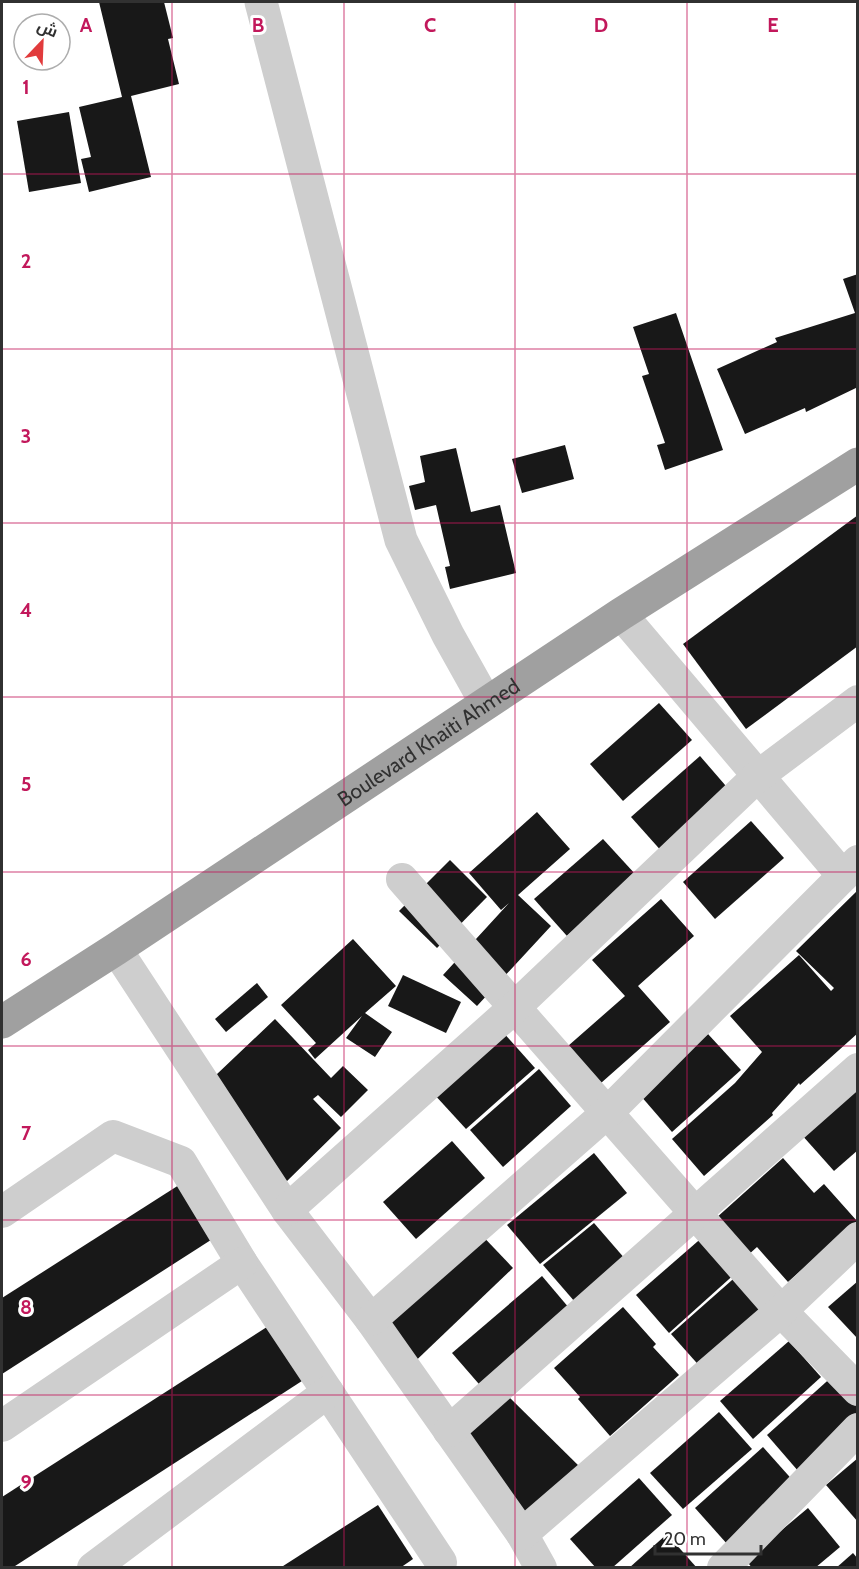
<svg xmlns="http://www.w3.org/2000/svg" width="859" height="1569" viewBox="0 0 859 1569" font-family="Cabin,Cairo,sans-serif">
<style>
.building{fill:#181818}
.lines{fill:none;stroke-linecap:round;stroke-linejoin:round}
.minor{stroke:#cecece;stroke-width:32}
.tertiary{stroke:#cecece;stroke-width:33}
.trunk{stroke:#a0a0a0;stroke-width:33}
.grid{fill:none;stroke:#c2185b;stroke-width:1.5;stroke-opacity:0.55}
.labels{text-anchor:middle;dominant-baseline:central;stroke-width:6;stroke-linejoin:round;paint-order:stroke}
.street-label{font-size:21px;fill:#313131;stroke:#fff}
.grid-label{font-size:20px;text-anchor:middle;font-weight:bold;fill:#c2185b;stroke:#fff;stroke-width:6;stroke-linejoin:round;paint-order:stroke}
</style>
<rect width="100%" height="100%" fill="#fff"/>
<!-- building -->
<g class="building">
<polygon points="99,2 164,2 173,38 168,39 179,84 131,96 151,177 89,192 81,159 91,157 79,107 122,97"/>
<polygon points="69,112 81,183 29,192 17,121"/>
<polygon points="858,274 858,387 806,412 805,408 745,434 717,369 777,342 775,338 855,313 843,279"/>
<polygon points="676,313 723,450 665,470 657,445 665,443 642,376 649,374 633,327"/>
<polygon points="565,445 574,479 522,493 512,459"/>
<polygon points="456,448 471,512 500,505 516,573 450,589 445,567 450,566 436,505 415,510 409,486 425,482 420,456"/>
<polygon points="858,515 858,646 746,729 683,644"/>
<polygon points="659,703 692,740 623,801 590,764"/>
<polygon points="700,756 732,793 664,854 631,817"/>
<polygon points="537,812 570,849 518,895 551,926 477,1006 443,975 509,903 501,910 469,873"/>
<polygon points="751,821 784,858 715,919 683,882"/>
<polygon points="603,839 636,875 567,936 534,899"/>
<polygon points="450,860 487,897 437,948 399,911"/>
<polygon points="858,890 858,1033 800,1085 799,1083 772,1113 773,1115 704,1176 672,1139 735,1083 762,1052 730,1016 799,955 831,991 834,988 796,951"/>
<polygon points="661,899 694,936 638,986 670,1022 601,1083 568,1046 625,996 592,960"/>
<polygon points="353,939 396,986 365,1013 392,1032 375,1057 346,1038 362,1016 315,1059 308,1050 316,1043 281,1005"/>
<polygon points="403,975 461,1002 446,1033 388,1006"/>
<polygon points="257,983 268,997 226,1032 215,1019"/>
<polygon points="275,1019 331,1078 343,1066 368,1090 341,1117 318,1095 313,1099 341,1128 284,1184 196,1094"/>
<polygon points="502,1031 535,1068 466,1129 433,1093"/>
<polygon points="708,1034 741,1070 672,1132 640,1095"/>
<polygon points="539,1069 571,1106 503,1167 470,1130"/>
<polygon points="858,1084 858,1150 834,1171 801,1134"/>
<polygon points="452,1141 485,1178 416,1239 383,1202"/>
<polygon points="594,1153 627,1193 540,1264 507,1225"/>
<polygon points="783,1158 814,1193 824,1184 857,1221 788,1282 757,1247 747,1256 715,1219"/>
<polygon points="179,1185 214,1238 2,1374 2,1298"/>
<polygon points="594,1223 626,1260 575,1302 543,1265"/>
<polygon points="474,1227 513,1268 404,1372 374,1322"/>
<polygon points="705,1235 738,1271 669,1333 636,1295"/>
<polygon points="740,1273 772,1309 703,1370 671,1334"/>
<polygon points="542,1276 575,1315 485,1391 452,1353"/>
<polygon points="858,1281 858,1339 828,1307"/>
<polygon points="623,1307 656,1344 653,1347 679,1375 610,1436 578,1399 580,1397 554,1368"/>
<polygon points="270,1325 305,1379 12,1568 2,1568 2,1497"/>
<polygon points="789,1341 821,1377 753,1439 720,1401"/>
<polygon points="835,1374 858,1399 858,1420 799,1472 767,1435"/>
<polygon points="503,1391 583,1470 527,1526 452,1444"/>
<polygon points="719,1412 752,1449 683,1509 650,1473"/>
<polygon points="763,1447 796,1484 728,1545 695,1508"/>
<polygon points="858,1458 858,1522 826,1485"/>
<polygon points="639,1478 672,1515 612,1568 596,1568 570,1539"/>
<polygon points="378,1505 413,1559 400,1568 280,1568"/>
<polygon points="808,1508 840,1547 815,1568 752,1568 746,1560"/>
<polygon points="667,1534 697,1568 629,1568"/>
<polygon points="853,1553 858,1559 858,1568 836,1568"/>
</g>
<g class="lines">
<!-- minor -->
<g class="minor">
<polyline points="621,614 843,876"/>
<polyline points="402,879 781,1311 858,1390"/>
<polyline points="116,949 287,1210 371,1320 522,1534 541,1568"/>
<polyline points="287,1210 515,1007 758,776 858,701"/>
<polyline points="2,1212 113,1136 181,1162 242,1263 441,1562"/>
<polyline points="371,1320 608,1112 858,861"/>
<polyline points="2,1426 242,1263"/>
<polyline points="449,1431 858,1069"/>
<polyline points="522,1534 781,1311 858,1238"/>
<polyline points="93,1568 328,1392"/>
<polyline points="723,1568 858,1429"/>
</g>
<!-- tertiary -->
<polyline class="tertiary" points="261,2 401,540 448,635 486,703"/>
<!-- trunk -->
<path class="trunk" id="s1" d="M2,1022L116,949L621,614L858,464"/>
</g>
<!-- grid -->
<path class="grid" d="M172,2V1568M344,2V1568M515,2V1568M687,2V1568M2,174H858M2,349H858M2,523H858M2,697H858M2,872H858M2,1046H858M2,1220H858M2,1395H858"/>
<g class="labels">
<!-- street labels -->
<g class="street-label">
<text stroke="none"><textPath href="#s1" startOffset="510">Boulevard Khaiti Ahmed</textPath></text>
</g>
</g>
<g class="grid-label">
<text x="86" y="32">A</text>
<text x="258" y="32">B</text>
<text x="430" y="32">C</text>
<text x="601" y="32">D</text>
<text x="773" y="32">E</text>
<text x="26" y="94">1</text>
<text x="26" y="268">2</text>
<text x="26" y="443">3</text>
<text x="26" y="617">4</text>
<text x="26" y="791">5</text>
<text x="26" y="966">6</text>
<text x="26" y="1140">7</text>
<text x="26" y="1314">8</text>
<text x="26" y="1489">9</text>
</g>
<!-- border -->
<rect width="859" height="1569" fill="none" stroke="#313131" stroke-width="6"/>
<!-- north arrow -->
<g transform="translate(42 42) rotate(23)"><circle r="28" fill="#ffffff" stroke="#adadad" stroke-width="1.5"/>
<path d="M0-4.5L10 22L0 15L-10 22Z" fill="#e13b3c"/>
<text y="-9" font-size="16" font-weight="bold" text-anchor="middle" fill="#313131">ش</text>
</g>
<!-- scale -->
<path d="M655 1545v9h106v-9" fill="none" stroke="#313131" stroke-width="3"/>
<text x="664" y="1545" font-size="18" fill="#313131" stroke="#ffffff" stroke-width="4.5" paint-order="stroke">20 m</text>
</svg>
